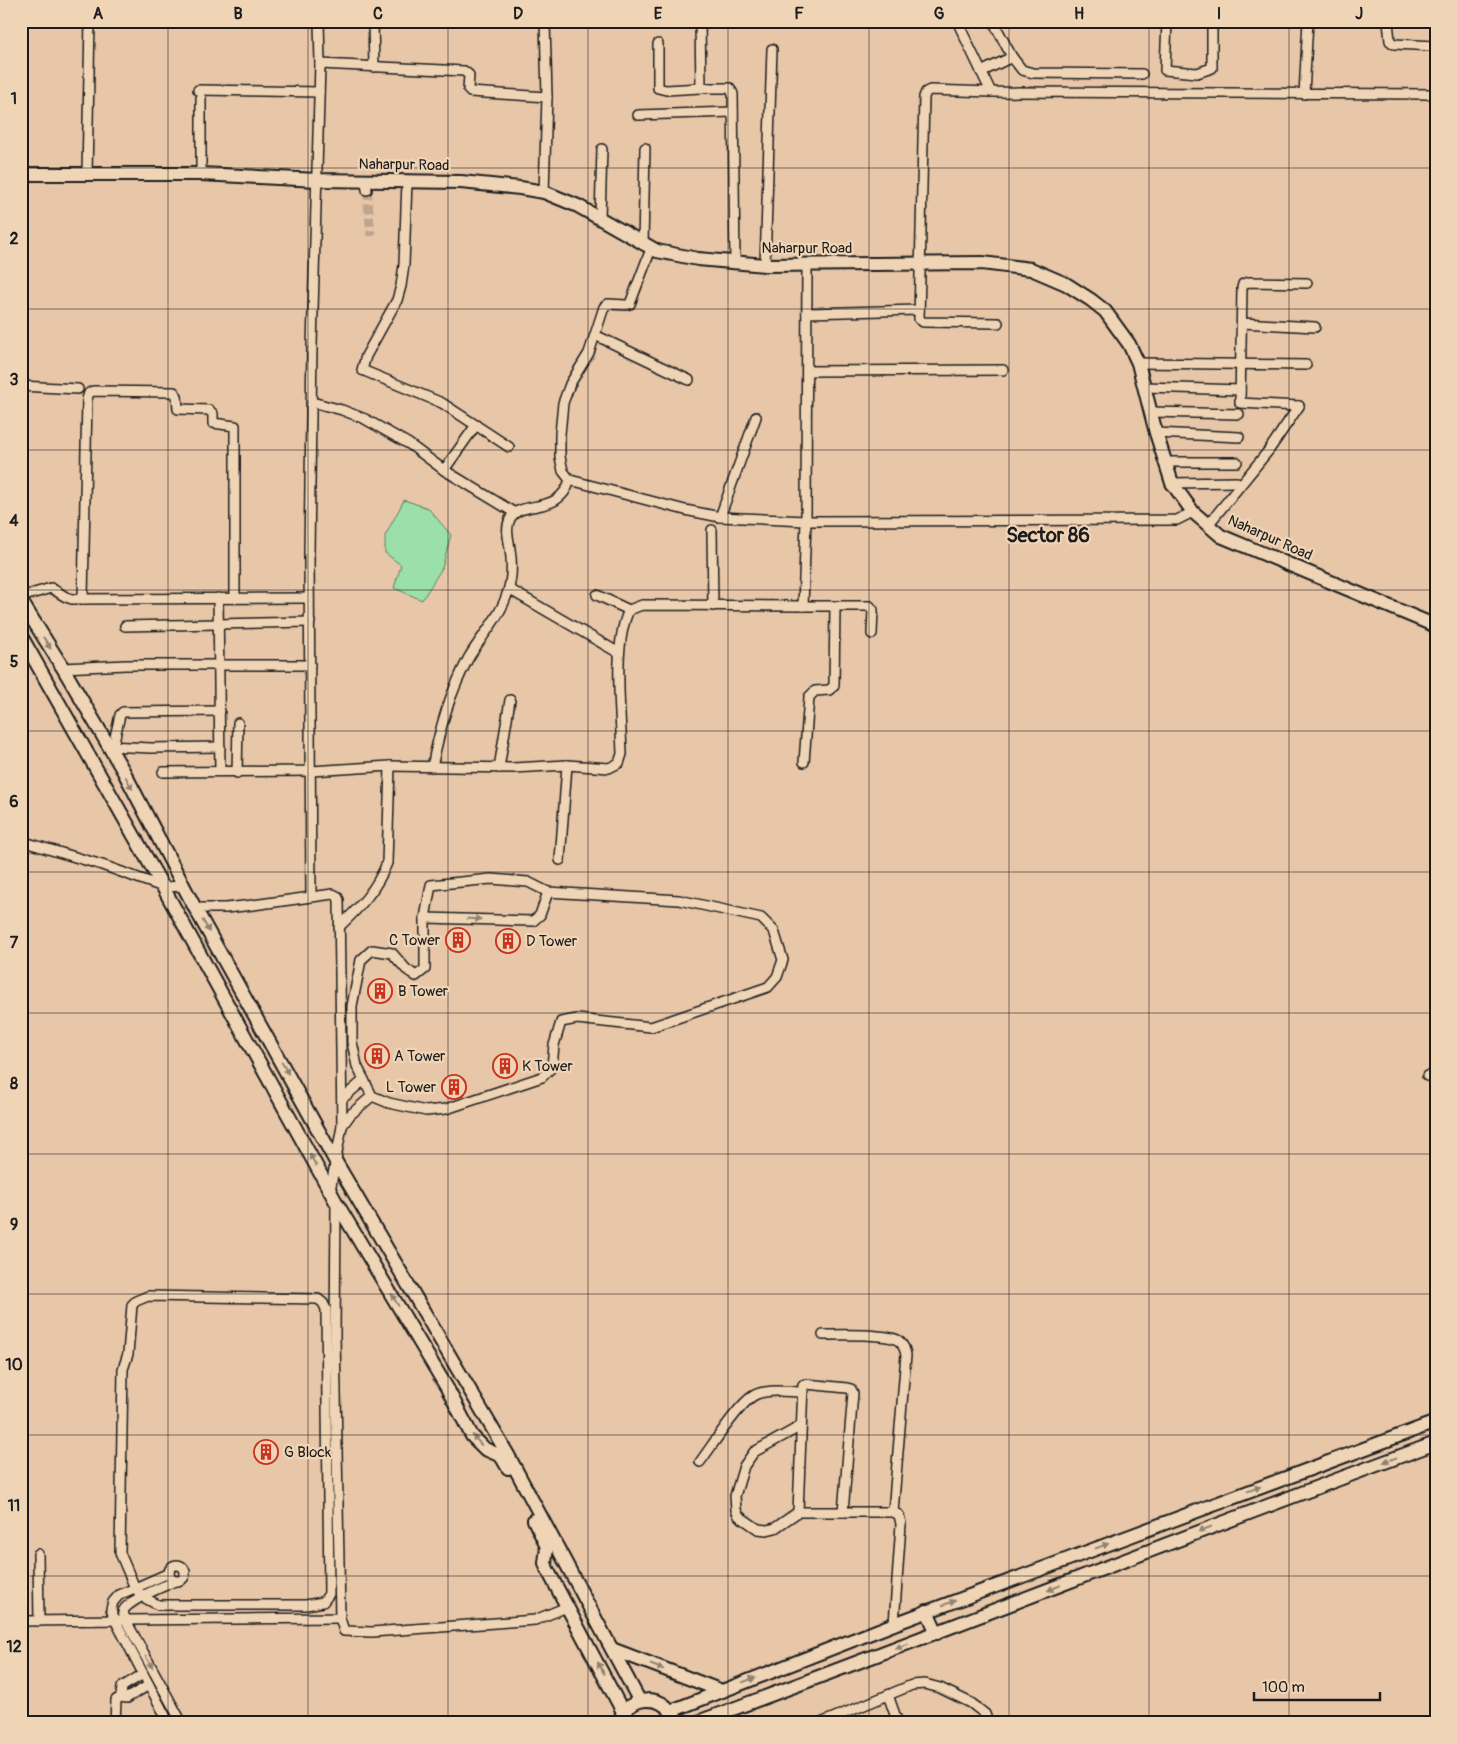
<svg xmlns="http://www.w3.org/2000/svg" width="1457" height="1744" viewBox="0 0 1457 1744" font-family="Pangolin,sans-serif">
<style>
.green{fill:#9bdfab;stroke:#5c7e64}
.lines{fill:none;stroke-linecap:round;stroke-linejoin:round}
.street-tunnel{stroke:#bfa58d;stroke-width:9;stroke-dasharray:9 4.5;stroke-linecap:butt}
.street-casing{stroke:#1c1c1c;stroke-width:12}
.secondary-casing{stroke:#1c1c1c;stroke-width:16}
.street{stroke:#efd5b6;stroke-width:9}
.secondary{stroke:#efd5b6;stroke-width:12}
.oneway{fill:#908271}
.grid{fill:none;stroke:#1c1c1c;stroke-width:1;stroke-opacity:0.55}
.labels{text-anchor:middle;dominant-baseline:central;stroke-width:4.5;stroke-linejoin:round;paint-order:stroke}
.street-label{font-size:15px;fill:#1c1c1c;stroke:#efd5b6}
.poi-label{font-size:15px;fill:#1c1c1c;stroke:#efd5b6;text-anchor:start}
.district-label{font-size:20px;font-weight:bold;fill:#1c1c1c;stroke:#efd5b6}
.neatline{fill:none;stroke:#1c1c1c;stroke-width:2}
.grid-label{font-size:16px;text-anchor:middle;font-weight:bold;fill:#1c1c1c}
</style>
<rect width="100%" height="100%" fill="#e8c7a9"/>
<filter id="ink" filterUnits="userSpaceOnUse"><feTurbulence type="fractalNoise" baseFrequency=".02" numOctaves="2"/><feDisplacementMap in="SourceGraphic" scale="10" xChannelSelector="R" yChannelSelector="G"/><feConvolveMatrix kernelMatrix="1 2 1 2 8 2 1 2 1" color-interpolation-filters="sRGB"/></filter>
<g filter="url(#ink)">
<!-- green -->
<polygon class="green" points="404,500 428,508 451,535 442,568 422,600 394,588 401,565 385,553 385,536"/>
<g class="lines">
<!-- street-tunnel -->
<polyline class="street-tunnel" points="367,190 371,236"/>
<defs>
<g id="street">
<polyline points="373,21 374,67"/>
<polyline points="700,21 701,88 730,88 733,94 735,263"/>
<polyline points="957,21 991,92"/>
<polyline points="993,21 1012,57"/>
<polyline points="1167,21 1165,70 1197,73 1212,68 1212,21"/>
<polyline points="1388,21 1390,41 1394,44 1436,46"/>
<polyline points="658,44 658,88 666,90 701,88"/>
<polyline points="320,64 464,71 469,75 468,89 470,92 547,97"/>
<polyline points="981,72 1012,57 1022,70 1033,73 1142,74"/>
<polyline points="198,90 319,92"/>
<polyline points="1304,94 1308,21"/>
<polyline points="638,115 733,112"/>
<polyline points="201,174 201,98"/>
<polyline points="87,175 90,21"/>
<polyline points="366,180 367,190"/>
<polyline points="407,181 404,265 401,286 397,300 366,356 362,370 442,403 509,447"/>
<polyline points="544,192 547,97 545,21"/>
<polyline points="600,218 602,149"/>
<polyline points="643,245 645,148"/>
<polyline points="651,249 630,304 626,305 608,304 604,307 589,353 570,384 563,403 560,434 560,457 563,471 570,480 685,510 720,517 806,521 1177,520 1193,512"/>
<polyline points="765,265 772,49"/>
<polyline points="807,313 919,310"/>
<polyline points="998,323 923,322 919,319 924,97 926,92 930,90 991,92 1436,94"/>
<polyline points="1242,323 1315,327"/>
<polyline points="595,335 689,380"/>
<polyline points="1138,363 1306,365"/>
<polyline points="807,371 1003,370"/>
<polyline points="21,386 78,389"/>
<polyline points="1145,387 1240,390"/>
<polyline points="312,402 342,410 365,419 409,444 444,470 515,513"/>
<polyline points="1299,406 1240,403 1242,288 1243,284 1249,282 1307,283"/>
<polyline points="1151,412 1239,414"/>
<polyline points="1156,433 1239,437"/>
<polyline points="1164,462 1237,462"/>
<polyline points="444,470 476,425"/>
<polyline points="1172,483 1237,482"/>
<polyline points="720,517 756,417"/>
<polyline points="1208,525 1269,450 1299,406"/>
<polyline points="712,530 713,606"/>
<polyline points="509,589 619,653"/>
<polyline points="597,595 629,610"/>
<polyline points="21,597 51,588 66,597 72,599 309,598"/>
<polyline points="218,598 220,771"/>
<polyline points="83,599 87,399 89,393 93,391 174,392 177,396 178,409 209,410 213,414 213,423 235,426 235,598"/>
<polyline points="803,606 870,606 873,610 872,634"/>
<polyline points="125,626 310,622"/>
<polyline points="63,668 126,665 310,665"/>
<polyline points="108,746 151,748 220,747"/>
<polyline points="113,746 120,715 123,712 220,711"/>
<polyline points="804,762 809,697 815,691 829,690 834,686 835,606"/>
<path d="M390,766L513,768L567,765L609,768L619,763L622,754C621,713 612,646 629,610L642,605L803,606L806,521L807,265"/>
<path d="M432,767C440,728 449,695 468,659C481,636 501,617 508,591C512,578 512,562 510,549C509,539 505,529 510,519C521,498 559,517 570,480"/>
<polyline points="499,768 510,700"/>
<path d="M163,772L311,771L390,766L387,863C376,890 360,907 339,927"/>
<polyline points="237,773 238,723"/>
<polyline points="21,841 102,865 163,887 184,886"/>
<polyline points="560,860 567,765"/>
<polygon points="491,879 528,882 548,892 679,900 761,918 774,931 783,960 777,977 768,987 651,1027 577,1019 561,1022 554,1045 552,1067 542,1077 446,1109 426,1111 389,1103 372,1096 357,1066 352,1042 352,1006 361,960 372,950 392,953 406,969 416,976 425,969 425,918 431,885"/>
<polyline points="311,896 309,553 312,346 320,64 319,21"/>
<polyline points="195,908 226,908 253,905 333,894 337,896 339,900 342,1126 330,1191"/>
<polyline points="425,918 533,921 540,915 548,892"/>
<polyline points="1427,1076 1436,1077"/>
<polyline points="342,1099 364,1080"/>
<polyline points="342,1126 350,1115 372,1096"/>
<polygon points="148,1296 318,1299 323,1303 326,1309 329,1594 323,1602 306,1605 158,1605 143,1597 135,1588 120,1553 123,1369 128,1354 132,1305 136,1301"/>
<path d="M823,1335C839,1335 888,1333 899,1341C904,1345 905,1350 906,1355L893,1512"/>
<polyline points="801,1426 754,1452 744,1466 735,1496 736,1510 739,1516 758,1529 767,1530 775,1528 798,1512 893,1512 899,1515 901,1524 894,1624"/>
<path d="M700,1462C712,1446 738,1405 753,1396C766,1388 788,1392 803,1392"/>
<polyline points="798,1512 803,1385 806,1384 847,1388 851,1389 853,1393 843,1512"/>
<polyline points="38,1554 39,1621"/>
<circle cx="177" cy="1573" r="8"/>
<polyline points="169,1573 119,1595 113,1602 111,1609 115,1620 169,1723"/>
<path d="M175,1581C161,1588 130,1599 123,1611L125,1619L182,1723"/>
<polyline points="340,1618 344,1631 372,1632 535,1620 567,1607"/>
<polyline points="21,1621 340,1618 335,1335 336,1202"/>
<polyline points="888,1695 898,1723"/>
<polyline points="121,1697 122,1687 143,1674"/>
<polyline points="115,1723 116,1700 121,1697 127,1698 149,1685"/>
<polyline points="821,1723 912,1685 925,1684 940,1688 971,1703 985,1714 988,1723"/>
</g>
<g id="secondary">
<polyline points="21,174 201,174 318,180 461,182 520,188 544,192 578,206 657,251 698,259 765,265 982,263 1031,269 1066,284 1091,300 1105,311 1129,344 1138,363 1156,433 1172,483 1193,512 1221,536 1436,626"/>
<polyline points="21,601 63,668 124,772 195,908 336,1162 508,1455 639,1700"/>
<polyline points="21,636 163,887 336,1202 447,1388 472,1436 485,1449 501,1456 508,1468"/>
<polyline points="534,1520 547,1547 545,1563 547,1569 623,1712"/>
<polyline points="927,1611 937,1633"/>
<polyline points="612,1649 722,1691"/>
<polyline points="671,1711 894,1624 1436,1422"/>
<path d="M619,1723C626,1693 669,1692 676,1723"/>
<path d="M695,1723C943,1632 1188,1534 1436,1443"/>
</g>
</defs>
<!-- street casing -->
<use href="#street" class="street-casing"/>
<!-- secondary casing -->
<use href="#secondary" class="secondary-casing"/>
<!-- street -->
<use href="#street" class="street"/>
<!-- secondary -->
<use href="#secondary" class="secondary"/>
</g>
<!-- one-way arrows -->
<defs><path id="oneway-solid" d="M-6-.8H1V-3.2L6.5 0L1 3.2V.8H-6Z" transform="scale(1.25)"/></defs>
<g class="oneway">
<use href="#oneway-solid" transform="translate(47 643) rotate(58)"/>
<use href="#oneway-solid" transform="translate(129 783) rotate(62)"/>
<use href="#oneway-solid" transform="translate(474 919) rotate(1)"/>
<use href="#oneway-solid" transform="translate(206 926) rotate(61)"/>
<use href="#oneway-solid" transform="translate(285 1068) rotate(61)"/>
<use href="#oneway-solid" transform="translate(313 1160) rotate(-119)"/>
<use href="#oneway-solid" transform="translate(395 1300) rotate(-121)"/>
<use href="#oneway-solid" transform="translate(477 1440) rotate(-131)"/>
<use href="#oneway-solid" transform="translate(1390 1460) rotate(160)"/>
<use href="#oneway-solid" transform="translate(1254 1489) rotate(-20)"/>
<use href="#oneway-solid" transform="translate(1205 1529) rotate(159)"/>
<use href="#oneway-solid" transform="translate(1102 1546) rotate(-20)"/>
<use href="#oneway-solid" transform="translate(1054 1588) rotate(158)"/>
<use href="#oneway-solid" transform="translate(949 1603) rotate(-21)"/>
<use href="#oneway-solid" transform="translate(902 1646) rotate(159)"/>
<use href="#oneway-solid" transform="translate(149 1662) rotate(61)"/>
<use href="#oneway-solid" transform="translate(657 1667) rotate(21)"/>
<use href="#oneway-solid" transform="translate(601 1668) rotate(-119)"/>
<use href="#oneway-solid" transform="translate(749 1680) rotate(-21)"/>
</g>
</g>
<!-- grid -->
<path class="grid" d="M168,21V1723M308,21V1723M448,21V1723M588,21V1723M728,21V1723M869,21V1723M1009,21V1723M1149,21V1723M1289,21V1723M21,168H1436M21,309H1436M21,450H1436M21,590H1436M21,731H1436M21,872H1436M21,1013H1436M21,1154H1436M21,1294H1436M21,1435H1436M21,1576H1436"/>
<!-- icons -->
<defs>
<symbol id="building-ring" viewBox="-11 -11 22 22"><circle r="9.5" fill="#efd5b6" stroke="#c8321e" stroke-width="1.5"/><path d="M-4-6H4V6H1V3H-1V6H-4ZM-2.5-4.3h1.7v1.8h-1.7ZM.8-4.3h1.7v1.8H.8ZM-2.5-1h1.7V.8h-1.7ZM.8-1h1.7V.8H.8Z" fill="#c8321e"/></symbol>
</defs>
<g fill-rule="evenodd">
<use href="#building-ring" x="444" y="926" width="28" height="28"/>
<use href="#building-ring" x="494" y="927" width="28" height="28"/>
<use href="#building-ring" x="366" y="977" width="28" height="28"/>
<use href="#building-ring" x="363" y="1042" width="28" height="28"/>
<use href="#building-ring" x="491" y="1052" width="28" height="28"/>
<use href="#building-ring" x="440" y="1073" width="28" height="28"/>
<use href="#building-ring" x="252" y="1438" width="28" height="28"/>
</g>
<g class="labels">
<!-- street labels -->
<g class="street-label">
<text transform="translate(404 165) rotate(1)">Naharpur Road</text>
<text x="807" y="248">Naharpur Road</text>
<text transform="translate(1270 538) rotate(24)">Naharpur Road</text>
</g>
<!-- poi labels -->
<g class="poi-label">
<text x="440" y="940" text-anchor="end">C Tower</text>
<text x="526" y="941">D Tower</text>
<text x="398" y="991">B Tower</text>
<text x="394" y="1056">A Tower</text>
<text x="522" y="1066">K Tower</text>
<text x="436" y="1087" text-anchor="end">L Tower</text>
<text x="284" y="1452">G Block</text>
</g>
<!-- district labels -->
<g class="district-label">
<text x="1048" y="535">Sector 86</text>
</g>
</g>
<!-- margin -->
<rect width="1457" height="1744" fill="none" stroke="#efd5b6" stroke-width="55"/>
<!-- scale -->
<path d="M1254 1692v8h126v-8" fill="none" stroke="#1c1c1c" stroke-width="2.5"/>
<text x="1262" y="1692" font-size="15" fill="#1c1c1c" stroke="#efd5b6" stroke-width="4" paint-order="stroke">100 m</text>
<rect x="28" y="28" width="1402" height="1688" class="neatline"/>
<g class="grid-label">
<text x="98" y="19">A</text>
<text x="238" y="19">B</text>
<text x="378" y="19">C</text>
<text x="518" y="19">D</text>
<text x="658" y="19">E</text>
<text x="799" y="19">F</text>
<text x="939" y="19">G</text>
<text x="1079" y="19">H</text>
<text x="1219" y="19">I</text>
<text x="1359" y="19">J</text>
<text x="14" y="104">1</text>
<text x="14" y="244">2</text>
<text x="14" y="385">3</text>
<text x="14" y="526">4</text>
<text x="14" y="667">5</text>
<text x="14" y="807">6</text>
<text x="14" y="948">7</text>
<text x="14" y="1089">8</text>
<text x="14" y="1230">9</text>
<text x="14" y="1370">10</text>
<text x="14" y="1511">11</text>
<text x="14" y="1652">12</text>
</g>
</svg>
